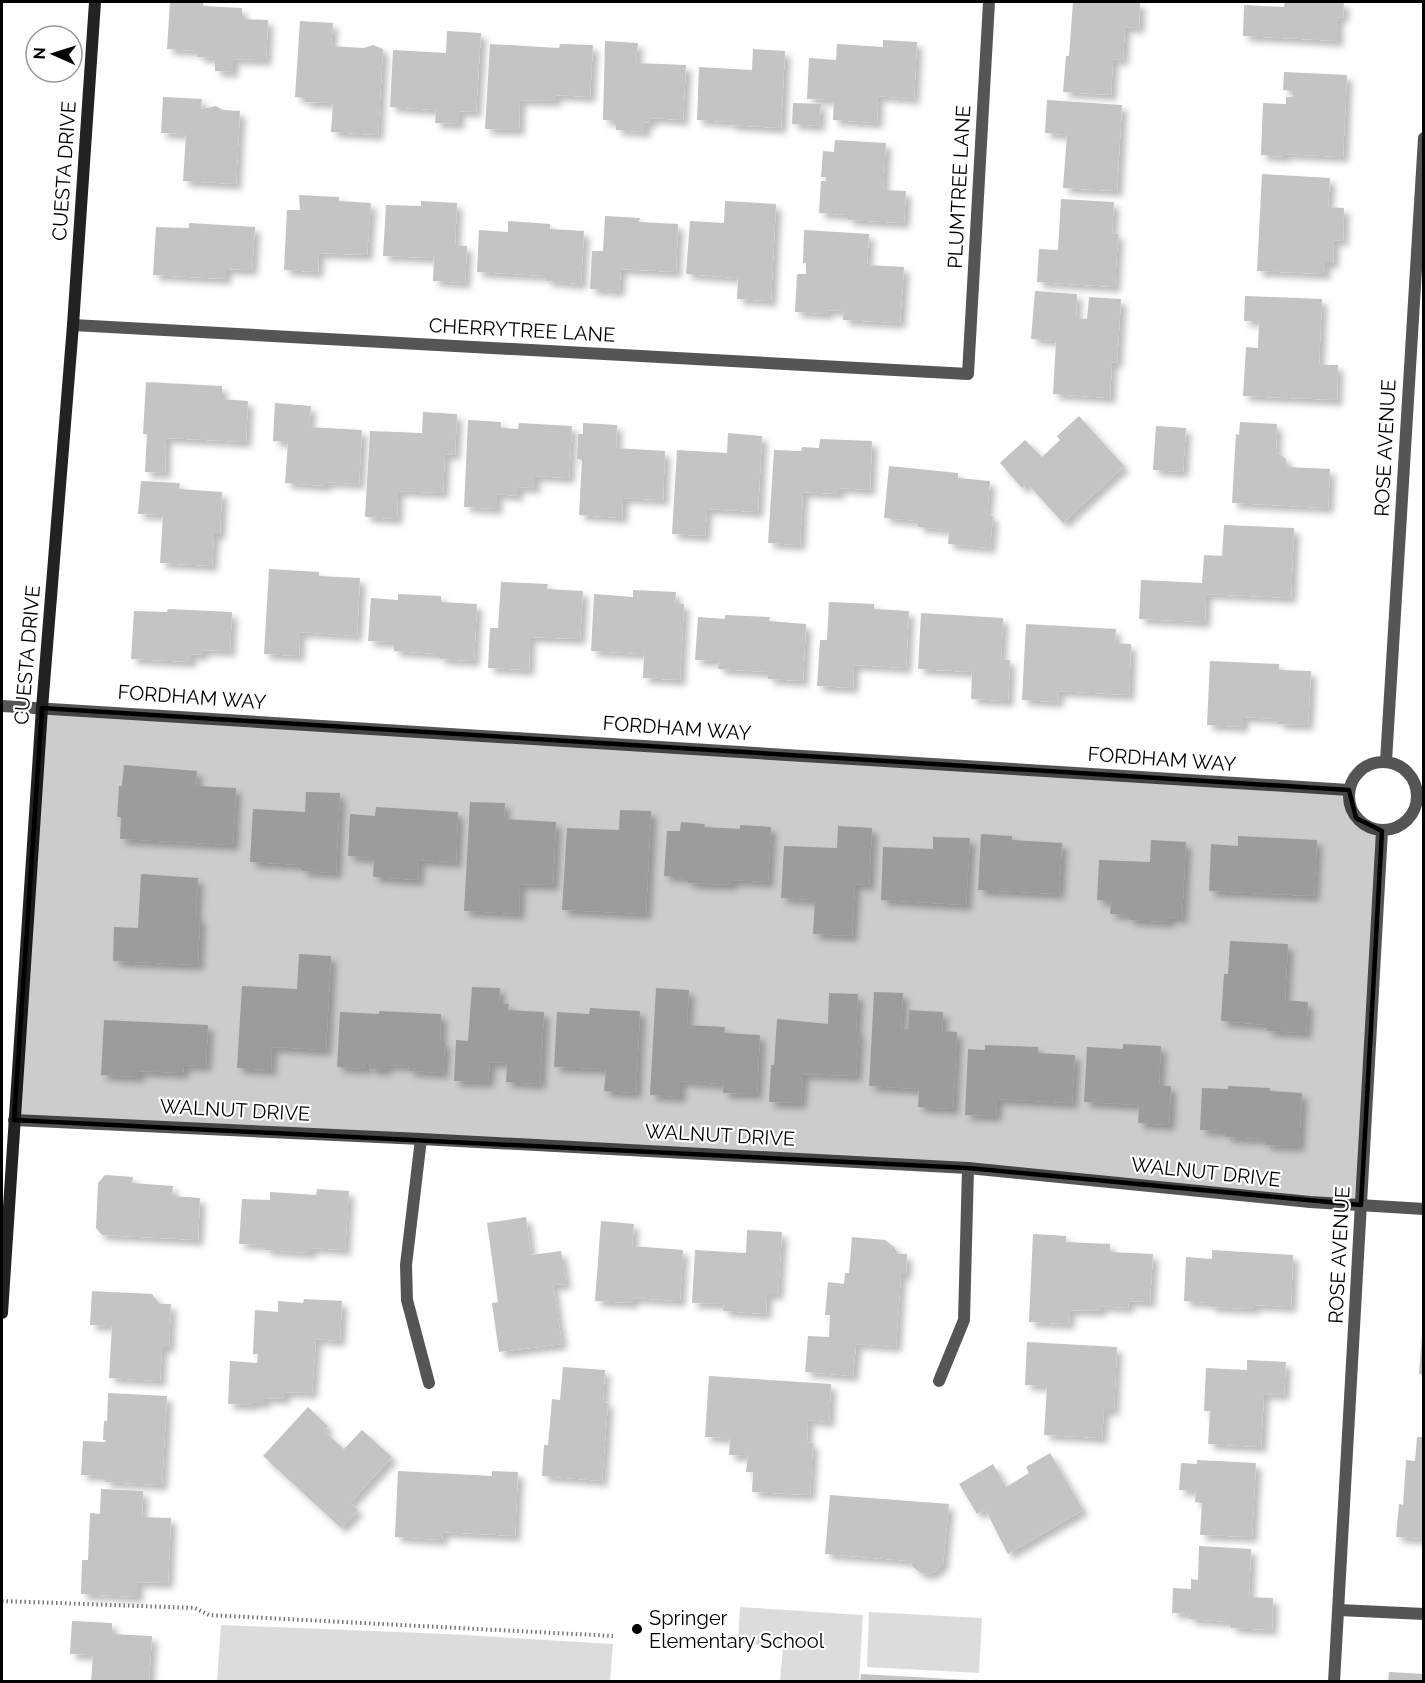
<svg xmlns="http://www.w3.org/2000/svg" width="1425" height="1683" viewBox="0 0 1425 1683" font-family="Raleway,sans-serif">
<style>
.green{fill:#dcdcdc}
.building{fill:#c4c4c4;filter:url(#shadow)}
.lines{fill:none;stroke-linecap:round;stroke-linejoin:round}
.path{stroke:#777;stroke-width:4;stroke-dasharray:1.5 3;stroke-linecap:butt}
.street{stroke:#555;stroke-width:12}
.secondary{stroke:#222;stroke-width:12}
.marked{fill:#000;fill-opacity:0.2;stroke:#000;stroke-width:4.5;stroke-linejoin:round}
.poi-dot{fill:#000;stroke:#fff;stroke-width:2}
.labels{text-anchor:middle;dominant-baseline:central;stroke-width:4.5;stroke-linejoin:round;paint-order:stroke}
.street-label{font-size:20px;fill:#000;stroke:#fff}
.poi-label{font-size:20px;fill:#000;stroke:#fff;text-anchor:start}
</style>
<defs>
<filter id="shadow"><feDropShadow dx="5.5" dy="5.5" stdDeviation="3" flood-color="#0004"/></filter>
</defs>
<rect width="100%" height="100%" fill="#fff"/>
<!-- green -->
<g class="green">
<polygon points="740,1607 863,1615 859,1681 780,1681 783,1647 738,1643"/>
<polygon points="869,1612 982,1618 979,1673 867,1667"/>
<polygon points="221,1625 448,1634 613,1644 610,1681 217,1681"/>
</g>
<!-- building -->
<g class="building">
<polygon points="170,2 203,2 203,6 242,8 242,19 268,20 266,60 233,59 233,72 215,71 215,58 198,57 198,51 167,49"/>
<polygon points="1073,2 1140,2 1139,28 1125,27 1123,60 1113,59 1111,95 1063,92 1066,56 1069,56"/>
<polygon points="1285,2 1344,2 1343,18 1338,17 1338,41 1243,36 1244,5 1284,7"/>
<polygon points="300,21 333,23 331,46 364,48 373,45 383,49 378,135 331,132 333,103 305,102 305,98 295,97"/>
<polygon points="447,31 481,33 476,112 459,111 459,124 435,123 436,110 390,107 393,50 446,53"/>
<polygon points="883,40 917,42 914,99 878,96 877,123 833,120 834,100 807,99 809,58 836,60 837,44 883,47"/>
<polygon points="605,41 638,43 636,63 686,65 683,120 651,118 651,123 645,122 645,132 616,130 616,121 603,120"/>
<polygon points="490,44 559,48 560,44 593,45 590,97 556,95 556,101 520,100 519,130 485,129"/>
<polygon points="753,49 785,51 781,128 730,125 730,122 697,120 699,67 752,70"/>
<polygon points="1284,72 1347,75 1343,157 1285,154 1285,157 1261,155 1263,103 1286,104 1286,97 1293,97 1293,91 1283,90"/>
<polygon points="163,97 202,99 201,109 216,106 223,110 240,111 236,184 183,181 186,134 161,133"/>
<polygon points="1047,100 1122,105 1117,191 1063,188 1067,135 1045,133"/>
<polygon points="793,103 821,104 819,126 792,124"/>
<polygon points="835,140 886,143 883,190 906,191 904,223 848,220 848,215 819,213 821,181 826,181 826,177 821,177 823,151 834,152"/>
<polygon points="1262,174 1330,178 1328,207 1344,208 1343,241 1334,240 1333,263 1325,263 1325,274 1257,271"/>
<polygon points="299,195 339,197 339,201 371,203 367,255 319,253 318,272 284,270 287,210 300,210"/>
<polygon points="1061,199 1114,202 1112,233 1118,234 1115,287 1037,282 1039,249 1058,250"/>
<polygon points="421,201 457,203 455,245 467,246 465,283 433,281 434,258 383,256 386,205 421,206"/>
<polygon points="725,201 776,204 771,301 737,299 738,278 686,274 690,221 724,223"/>
<polygon points="605,216 640,218 639,222 678,224 676,272 621,269 619,291 590,289 592,251 603,251"/>
<polygon points="508,221 550,224 550,229 584,231 581,284 546,281 546,276 477,272 479,230 508,232"/>
<polygon points="189,223 255,227 252,270 226,269 226,279 153,275 156,227 189,228"/>
<polygon points="804,230 869,234 867,265 904,267 900,323 843,320 844,311 828,310 827,314 795,312 797,274 806,274 806,263 803,263"/>
<polygon points="1035,291 1077,294 1076,318 1087,319 1089,297 1121,299 1117,363 1112,362 1110,398 1053,394 1056,341 1031,339"/>
<polygon points="1245,296 1322,299 1319,365 1338,365 1337,400 1243,396 1246,347 1258,348 1259,321 1244,321"/>
<polygon points="146,382 222,386 222,399 248,401 246,442 166,438 165,473 145,472 147,434 143,434"/>
<polygon points="275,403 311,406 309,427 362,430 359,484 326,482 326,486 285,483 288,442 273,441"/>
<polygon points="423,412 457,414 455,455 445,454 443,493 398,491 397,519 365,517 370,431 422,433"/>
<polygon points="1079,416 1124,466 1063,523 1027,483 1022,488 1000,463 1025,440 1042,457 1060,440 1057,436"/>
<polygon points="468,420 501,422 501,428 518,429 519,423 572,426 569,478 535,476 535,488 518,487 518,496 497,494 497,509 464,507"/>
<polygon points="1240,422 1277,424 1276,452 1286,459 1287,467 1330,469 1328,508 1232,503 1236,434 1239,435"/>
<polygon points="583,423 617,425 616,448 665,451 663,500 623,498 622,518 579,515 582,460 577,459 578,434 583,434"/>
<polygon points="1156,426 1186,428 1183,472 1153,470"/>
<polygon points="728,433 762,436 758,512 707,509 705,536 672,534 677,450 727,453"/>
<polygon points="820,439 872,441 870,490 839,488 839,494 803,492 800,545 768,543 774,450 801,451 802,447 819,448"/>
<polygon points="889,466 958,473 958,478 990,481 987,515 993,516 990,548 948,544 949,530 918,527 918,521 884,518"/>
<polygon points="141,481 180,483 179,489 222,492 220,534 214,534 212,566 160,563 163,515 138,514"/>
<polygon points="1224,525 1294,528 1291,598 1206,594 1205,622 1139,619 1141,580 1202,583 1204,555 1222,556"/>
<polygon points="269,569 319,572 319,576 360,578 357,636 300,632 299,656 264,654"/>
<polygon points="501,582 548,584 547,589 583,591 580,639 530,637 529,670 488,668 490,628 498,628"/>
<polygon points="633,590 676,592 675,603 684,604 680,680 643,678 644,654 591,651 594,594 633,597"/>
<polygon points="398,594 441,596 441,602 477,604 474,661 440,659 440,654 394,651 394,642 368,641 371,598 398,600"/>
<polygon points="829,602 874,604 874,609 909,611 906,668 854,665 853,688 817,686 820,640 827,640"/>
<polygon points="168,609 232,612 230,651 203,650 203,655 191,654 191,662 131,659 134,611 167,612"/>
<polygon points="921,613 1003,618 1001,659 1010,660 1008,701 971,699 972,672 918,669"/>
<polygon points="725,615 770,617 769,621 806,624 803,681 768,679 768,672 718,669 719,661 695,660 698,617 725,619"/>
<polygon points="1026,624 1116,629 1115,643 1131,644 1129,695 1059,691 1058,702 1022,700"/>
<polygon points="1210,661 1279,664 1279,670 1311,671 1308,725 1278,724 1278,719 1243,717 1243,727 1207,725"/>
<polygon points="124,765 197,771 196,786 236,788 233,845 120,839 121,817 117,817 119,786 122,786"/>
<polygon points="306,792 340,793 336,873 302,871 302,865 250,862 253,809 305,812"/>
<polygon points="470,802 505,803 504,819 556,822 553,885 520,884 519,914 464,911"/>
<polygon points="376,807 458,812 456,862 419,860 418,880 373,877 374,858 348,856 350,814 375,816"/>
<polygon points="620,810 651,811 646,914 562,910 567,828 619,830"/>
<polygon points="681,822 705,824 704,827 740,829 740,825 771,827 768,882 732,880 732,885 688,883 688,878 664,876 667,831 680,831"/>
<polygon points="838,826 872,828 869,885 855,884 852,936 813,934 815,900 781,898 784,846 837,848"/>
<polygon points="981,834 1012,836 1012,840 1062,843 1059,894 978,890"/>
<polygon points="1238,836 1317,840 1314,896 1209,891 1211,844 1238,846"/>
<polygon points="933,837 970,838 966,905 881,900 883,847 933,849"/>
<polygon points="1151,840 1186,842 1182,918 1169,917 1169,922 1129,920 1129,915 1110,914 1111,901 1097,900 1099,860 1150,862"/>
<polygon points="141,874 198,878 196,917 200,917 198,965 113,961 114,927 138,928"/>
<polygon points="1230,941 1288,944 1285,1000 1308,1002 1306,1033 1267,1031 1267,1025 1221,1021 1224,974 1228,974"/>
<polygon points="299,954 331,956 326,1050 272,1047 271,1070 237,1068 242,986 297,989"/>
<polygon points="472,987 500,988 499,1003 509,1004 508,1010 544,1012 540,1084 506,1082 507,1063 490,1062 488,1082 454,1081 456,1040 468,1041"/>
<polygon points="656,988 689,990 687,1025 725,1027 724,1033 760,1035 757,1094 723,1093 724,1084 680,1081 680,1097 650,1095"/>
<polygon points="874,992 903,993 901,1029 908,1029 909,1010 943,1012 942,1031 957,1032 953,1109 918,1107 919,1089 869,1086"/>
<polygon points="829,993 858,994 856,1031 859,1031 856,1076 803,1074 801,1103 769,1102 771,1065 774,1065 777,1019 828,1024"/>
<polygon points="590,1008 640,1011 636,1093 604,1091 606,1069 554,1067 557,1012 589,1014"/>
<polygon points="379,1011 441,1014 440,1042 445,1042 443,1073 408,1071 409,1066 386,1065 386,1070 369,1069 370,1064 366,1064 366,1069 337,1067 340,1012 379,1014"/>
<polygon points="104,1020 208,1025 206,1066 184,1065 183,1073 139,1071 139,1077 101,1075"/>
<polygon points="1123,1044 1161,1046 1159,1085 1171,1086 1169,1125 1138,1123 1139,1105 1084,1102 1087,1047 1123,1049"/>
<polygon points="985,1045 1038,1047 1038,1053 1075,1055 1072,1103 997,1099 996,1116 965,1115 968,1049 985,1050"/>
<polygon points="1228,1086 1270,1088 1270,1091 1302,1093 1299,1146 1265,1145 1265,1139 1225,1137 1226,1131 1200,1130 1202,1088 1228,1089"/>
<polygon points="105,1175 133,1177 132,1183 173,1186 172,1196 200,1198 198,1240 102,1235 96,1228 98,1183"/>
<polygon points="317,1189 349,1191 345,1250 311,1248 311,1253 265,1250 265,1245 239,1244 242,1199 270,1200 270,1192 316,1195"/>
<polygon points="526,1217 531,1255 561,1251 566,1284 553,1285 562,1344 499,1352 492,1303 498,1302 487,1223"/>
<polygon points="601,1221 634,1224 632,1246 683,1250 680,1301 633,1298 633,1303 595,1301"/>
<polygon points="747,1230 782,1232 778,1294 767,1294 766,1314 723,1311 724,1304 692,1303 695,1250 746,1253"/>
<polygon points="1033,1234 1066,1236 1066,1242 1110,1244 1110,1252 1153,1254 1150,1302 1129,1301 1128,1308 1101,1306 1101,1311 1070,1310 1069,1324 1029,1322"/>
<polygon points="852,1237 885,1240 894,1247 898,1254 907,1254 906,1274 901,1274 896,1347 856,1344 853,1376 805,1372 808,1336 829,1337 830,1315 825,1315 828,1282 844,1284 845,1273 849,1273"/>
<polygon points="1212,1250 1293,1255 1291,1307 1254,1305 1254,1309 1210,1307 1210,1303 1184,1301 1186,1257 1212,1259"/>
<polygon points="92,1291 152,1294 160,1304 171,1304 169,1347 162,1347 160,1381 109,1378 112,1326 90,1325"/>
<polygon points="304,1299 342,1301 340,1341 316,1339 312,1393 285,1392 285,1399 265,1398 265,1403 252,1403 252,1405 228,1404 230,1361 257,1363 258,1354 253,1354 255,1310 278,1312 278,1301 303,1303"/>
<polygon points="1422,1335 1424,1335 1424,1374 1419,1374"/>
<polygon points="1027,1342 1117,1347 1114,1410 1104,1410 1102,1438 1044,1435 1047,1386 1025,1385"/>
<polygon points="1247,1360 1286,1362 1284,1395 1264,1394 1261,1447 1208,1444 1210,1411 1204,1411 1206,1368 1247,1370"/>
<polygon points="563,1367 605,1370 603,1402 608,1403 602,1481 542,1476 544,1445 548,1445 552,1399 560,1400"/>
<polygon points="709,1376 831,1384 829,1422 808,1420 807,1442 813,1443 810,1495 752,1492 753,1472 746,1472 748,1456 729,1455 730,1438 705,1437"/>
<polygon points="108,1393 167,1396 162,1485 105,1482 105,1476 81,1475 83,1441 105,1442 106,1440 103,1440 104,1421 107,1421"/>
<polygon points="308,1407 328,1426 324,1431 344,1449 362,1430 392,1457 350,1503 358,1510 341,1528 263,1456"/>
<polygon points="1417,1437 1424,1437 1424,1539 1396,1537 1399,1504 1403,1505 1406,1460 1415,1461"/>
<polygon points="1050,1453 1083,1510 1008,1554 985,1509 977,1514 959,1484 993,1464 1006,1487 1029,1473 1026,1467"/>
<polygon points="1197,1460 1256,1463 1252,1537 1200,1535 1202,1503 1195,1502 1196,1491 1179,1490 1181,1463 1197,1464"/>
<polygon points="398,1471 492,1476 492,1471 518,1472 515,1536 443,1532 442,1540 395,1537"/>
<polygon points="101,1489 143,1491 142,1517 171,1518 168,1583 138,1582 138,1597 81,1594 82,1560 88,1560 90,1513 100,1514"/>
<polygon points="830,1495 949,1504 943,1564 935,1572 928,1574 921,1573 913,1567 910,1561 825,1554"/>
<polygon points="1199,1546 1251,1549 1249,1597 1273,1598 1272,1630 1231,1628 1231,1622 1189,1619 1190,1614 1172,1613 1173,1588 1191,1589 1191,1579 1198,1580"/>
<polygon points="72,1621 112,1623 112,1634 152,1636 149,1682 91,1682 93,1655 70,1654"/>
<polygon points="1389,1672 1424,1674 1424,1682 1388,1682"/>
<polygon points="861,1674 969,1680 969,1682 860,1682"/>
</g>
<g class="lines">
<!-- path -->
<polyline class="path" points="2,1601 195,1608 209,1615 613,1636"/>
<!-- street -->
<g class="street">
<polyline points="73,325 968,374 989,2"/>
<polyline points="2,706 1349,790"/>
<polyline points="1386,761 1424,138"/>
<circle cx="1383" cy="796" r="34"/>
<polyline points="14,1120 421,1139 968,1168 1310,1202 1424,1209"/>
<polyline points="421,1139 406,1265 407,1300 429,1383"/>
<polyline points="939,1381 964,1320 968,1168"/>
<polyline points="1339,1610 1424,1614"/>
<polyline points="1334,1682 1382,831"/>
</g>
<!-- secondary -->
<polyline class="secondary" points="2,1313 42,708 73,325 95,2"/>
</g>
<!-- marked area -->
<path class="marked" d="M42,708L1349,790L1356,818L1382,831L1361,1205L968,1168L14,1120Z"/>
<!-- markers -->
<circle class="poi-dot" cx="637" cy="1629" r="6"/>
<g class="labels">
<!-- street labels -->
<g class="street-label">
<text transform="translate(64 171) rotate(-86)">CUESTA DRIVE</text>
<text transform="translate(959 187) rotate(-87)">PLUMTREE LANE</text>
<text transform="translate(522 330) rotate(3)">CHERRYTREE LANE</text>
<text transform="translate(1385 448) rotate(-87)">ROSE AVENUE</text>
<text transform="translate(27 655) rotate(-85)">CUESTA DRIVE</text>
<text transform="translate(192 697) rotate(4)">FORDHAM WAY</text>
<text transform="translate(677 728) rotate(4)">FORDHAM WAY</text>
<text transform="translate(1162 759) rotate(4)">FORDHAM WAY</text>
<text transform="translate(235 1110) rotate(3)">WALNUT DRIVE</text>
<text transform="translate(720 1135) rotate(3)">WALNUT DRIVE</text>
<text transform="translate(1206 1172) rotate(6)">WALNUT DRIVE</text>
<text transform="translate(1339 1255) rotate(-87)">ROSE AVENUE</text>
</g>
<!-- poi labels -->
<g class="poi-label">
<text x="649" y="1618">Springer<tspan x="649" dy="23">Elementary School</tspan></text>
</g>
</g>
<!-- border -->
<rect width="1425" height="1683" fill="none" stroke="#000000" stroke-width="6"/>
<!-- north arrow -->
<g transform="translate(54 54) rotate(273)"><circle r="28" fill="#ffffff" stroke="#999999" stroke-width="1.5"/>
<path d="M0-4.5L10 22L0 15L-10 22Z" fill="#000000"/>
<text y="-9" font-size="16" font-weight="bold" text-anchor="middle" fill="#000000">N</text>
</g>
</svg>
